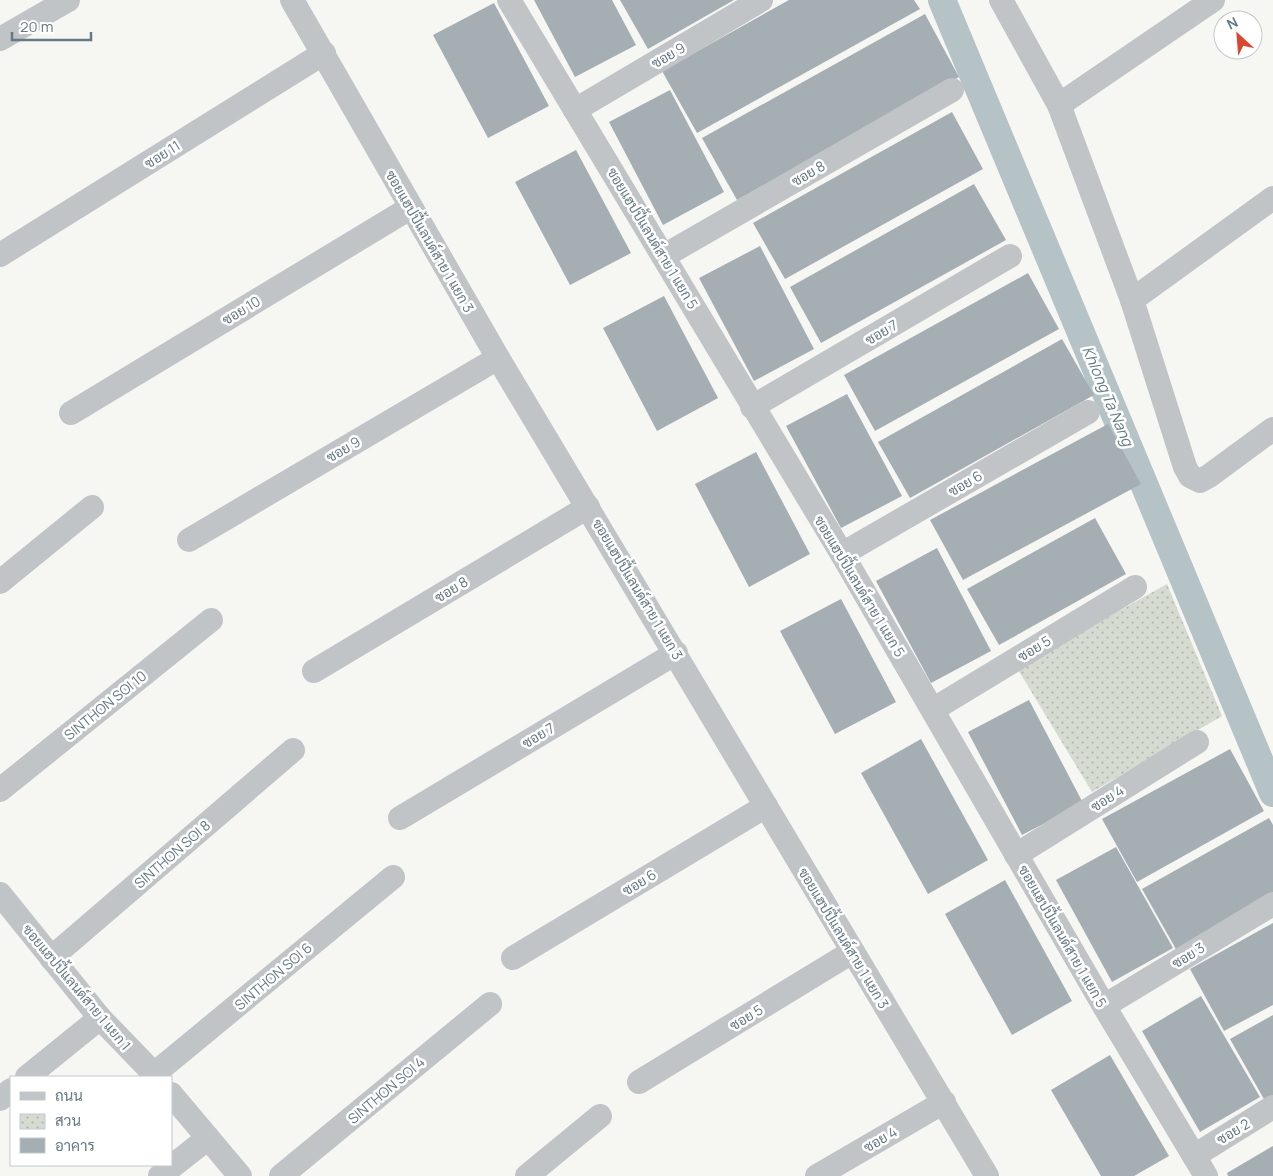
<svg xmlns="http://www.w3.org/2000/svg" width="1273" height="1176" viewBox="0 0 1273 1176" font-family="Manrope,Sarabun,sans-serif">
<style>
.park{fill:url(#park-dots)}
.lines{fill:none;stroke-linecap:round;stroke-linejoin:round}
.canal{stroke:#b5c2c6;stroke-width:28}
.building{fill:#a5aeb3}
.minor{stroke:#c0c4c7;stroke-width:24}
.labels{text-anchor:middle;dominant-baseline:central;stroke-width:5;stroke-linejoin:round;paint-order:stroke}
.street-label{font-size:14px;fill:#677983;stroke:#fff}
.water-label{font-size:15px;font-style:italic;fill:#637a7f;stroke:#fff}
</style>
<defs>
<pattern id="park-dots" width="8" height="8" patternUnits="userSpaceOnUse" patternTransform="scale(1.25)"><rect width="8" height="8" fill="#d6dbd2"/><path d="M2 2h.1M6 6h.1" fill="none" stroke="#b1b6b0" stroke-width="1.8" stroke-linecap="round"/></pattern>
</defs>
<rect width="100%" height="100%" fill="#f6f6f3"/>
<!-- park -->
<polygon class="park" points="1167,584 1222,716 1092,792 1017,668"/>
<g class="lines">
<!-- canal -->
<polyline class="canal" points="942,0 1273,793"/>
</g>
<!-- building -->
<g class="building">
<polygon points="534,0 612,0 636,45 575,77"/>
<polygon points="620,0 734,0 648,49"/>
<polygon points="789,0 914,0 920,9 697,133 662,71"/>
<polygon points="494,3 549,106 488,138 433,35"/>
<polygon points="925,14 959,77 737,200 702,138"/>
<polygon points="670,90 724,192 663,225 609,122"/>
<polygon points="952,112 983,169 785,279 753,223"/>
<polygon points="576,150 631,253 570,285 515,182"/>
<polygon points="974,184 1006,240 821,343 790,287"/>
<polygon points="760,246 814,349 754,381 699,278"/>
<polygon points="1028,273 1059,329 875,431 844,375"/>
<polygon points="664,296 718,398 657,431 603,328"/>
<polygon points="1062,339 1094,395 910,498 878,442"/>
<polygon points="847,394 902,496 841,528 786,426"/>
<polygon points="1108,424 1141,484 963,580 930,520"/>
<polygon points="756,452 810,554 749,587 695,484"/>
<polygon points="1095,518 1126,574 999,645 967,589"/>
<polygon points="937,548 991,651 931,683 876,581"/>
<polygon points="841,599 896,702 835,734 780,631"/>
<polygon points="1029,700 1083,803 1022,835 968,732"/>
<polygon points="921,739 988,860 928,894 861,773"/>
<polygon points="1230,749 1264,811 1137,882 1102,819"/>
<polygon points="1269,818 1273,825 1273,897 1177,951 1142,889"/>
<polygon points="1116,847 1173,948 1112,982 1056,880"/>
<polygon points="1005,880 1072,1001 1012,1035 945,914"/>
<polygon points="1273,923 1273,1005 1224,1031 1190,969"/>
<polygon points="1201,996 1260,1097 1200,1132 1142,1031"/>
<polygon points="1273,1015 1273,1096 1265,1101 1230,1039"/>
<polygon points="1110,1055 1169,1156 1134,1176 1101,1176 1051,1090"/>
<polygon points="1273,1146 1273,1176 1228,1176 1227,1173"/>
</g>
<g class="lines">
<!-- minor -->
<g class="minor">
<polyline points="292,0 498,358 987,1176"/>
<polyline points="509,0 842,554 1104,1006 1206,1176"/>
<polyline points="1001,0 1059,105 1213,0"/>
<polyline points="0,39 68,0"/>
<polyline points="1059,105 1132,300 1185,467 1190,476 1200,481 1209,476 1273,429"/>
<polyline points="575,110 761,0"/>
<polyline points="0,255 324,53"/>
<polyline points="664,256 952,90"/>
<polyline points="1132,300 1273,198"/>
<polyline points="752,407 1010,256"/>
<polyline points="71,413 410,208"/>
<polyline points="189,540 498,358"/>
<polyline points="842,554 1088,412"/>
<polyline points="0,582 92,507"/>
<polyline points="314,671 588,507"/>
<polyline points="934,709 1135,587"/>
<polyline points="0,790 211,620"/>
<polyline points="400,818 676,653"/>
<polyline points="1016,855 1197,742"/>
<polyline points="0,894 100,1018 157,1077"/>
<polyline points="51,958 293,750"/>
<polyline points="513,958 766,806"/>
<polyline points="1104,1006 1273,904"/>
<polyline points="154,1074 393,877"/>
<polyline points="27,1077 100,1018"/>
<polyline points="639,1082 852,952"/>
<polyline points="171,1094 240,1176"/>
<polyline points="0,1099 11,1090"/>
<polyline points="1194,1156 1273,1107"/>
<polyline points="160,1176 208,1138"/>
<polyline points="281,1176 490,1004"/>
<polyline points="527,1176 600,1116"/>
<polyline points="817,1176 944,1102"/>
</g>
</g>
<g class="labels">
<!-- street labels -->
<g class="street-label">
<text transform="translate(668 55) rotate(-30)">ซอย 9</text>
<text transform="translate(162 154) rotate(-32)">ซอย 11</text>
<text transform="translate(808 173) rotate(-30)">ซอย 8</text>
<text transform="translate(653 238) rotate(59)">ซอยแฮปปี้แลนด์สาย 1 แยก 5</text>
<text transform="translate(430 241) rotate(60)">ซอยแฮปปี้แลนด์สาย 1 แยก 3</text>
<text transform="translate(241 310) rotate(-31)">ซอย 10</text>
<text transform="translate(881 332) rotate(-30)">ซอย 7</text>
<text transform="translate(343 449) rotate(-30)">ซอย 9</text>
<text transform="translate(965 483) rotate(-30)">ซอย 6</text>
<text transform="translate(860 586) rotate(59)">ซอยแฮปปี้แลนด์สาย 1 แยก 5</text>
<text transform="translate(451 589) rotate(-31)">ซอย 8</text>
<text transform="translate(638 589) rotate(59)">ซอยแฮปปี้แลนด์สาย 1 แยก 3</text>
<text transform="translate(1034 648) rotate(-31)">ซอย 5</text>
<text transform="translate(105 705) rotate(-39)">SINTHON SOI 10</text>
<text transform="translate(538 735) rotate(-31)">ซอย 7</text>
<text transform="translate(1107 798) rotate(-32)">ซอย 4</text>
<text transform="translate(172 854) rotate(-41)">SINTHON SOI 8</text>
<text transform="translate(639 882) rotate(-31)">ซอย 6</text>
<text transform="translate(1063 936) rotate(60)">ซอยแฮปปี้แลนด์สาย 1 แยก 5</text>
<text transform="translate(844 938) rotate(59)">ซอยแฮปปี้แลนด์สาย 1 แยก 3</text>
<text transform="translate(1188 955) rotate(-31)">ซอย 3</text>
<text transform="translate(273 976) rotate(-40)">SINTHON SOI 6</text>
<text transform="translate(77 987) rotate(50)">ซอยแฮปปี้แลนด์สาย 1 แยก 1</text>
<text transform="translate(746 1017) rotate(-31)">ซอย 5</text>
<text transform="translate(386 1090) rotate(-40)">SINTHON SOI 4</text>
<text transform="translate(1233 1131) rotate(-31)">ซอย 2</text>
<text transform="translate(880 1139) rotate(-30)">ซอย 4</text>
</g>
<!-- water labels -->
<g class="water-label">
<text transform="translate(1108 396) rotate(67)">Khlong Ta Nang</text>
</g>
</g>
<!-- legend -->
<rect x="10" y="1076" width="162" height="90" fill="#ffffff" stroke="#c2c9cd"/>
<rect x="20" y="1092" width="25" height="8" fill="#c0c4c7" stroke="#c2c9cd"/>
<text x="55" y="1101" font-size="15" fill="#677983">ถนน</text>
<rect x="20" y="1114" width="25" height="15" fill="url(#park-dots)" stroke="#c2c9cd"/>
<text x="55" y="1126" font-size="15" fill="#677983">สวน</text>
<rect x="20" y="1138" width="25" height="15" fill="#a5aeb3" stroke="#c2c9cd"/>
<text x="55" y="1151" font-size="15" fill="#677983">อาคาร</text>
<!-- north arrow -->
<g transform="translate(1238 35) rotate(334)"><circle r="24" fill="#ffffff" stroke="#c2c9cd"/>
<path d="M0-4L9 19L0 12L-9 19Z" fill="#da462f"/>
<text y="-8" font-size="14" font-weight="bold" text-anchor="middle" fill="#677983">N</text>
</g>
<!-- scale -->
<path d="M12 32v8h79v-8" fill="none" stroke="#677983" stroke-width="2.5"/>
<text x="20" y="32" font-size="15" fill="#677983" stroke="#ffffff" stroke-width="4" paint-order="stroke">20 m</text>
</svg>
